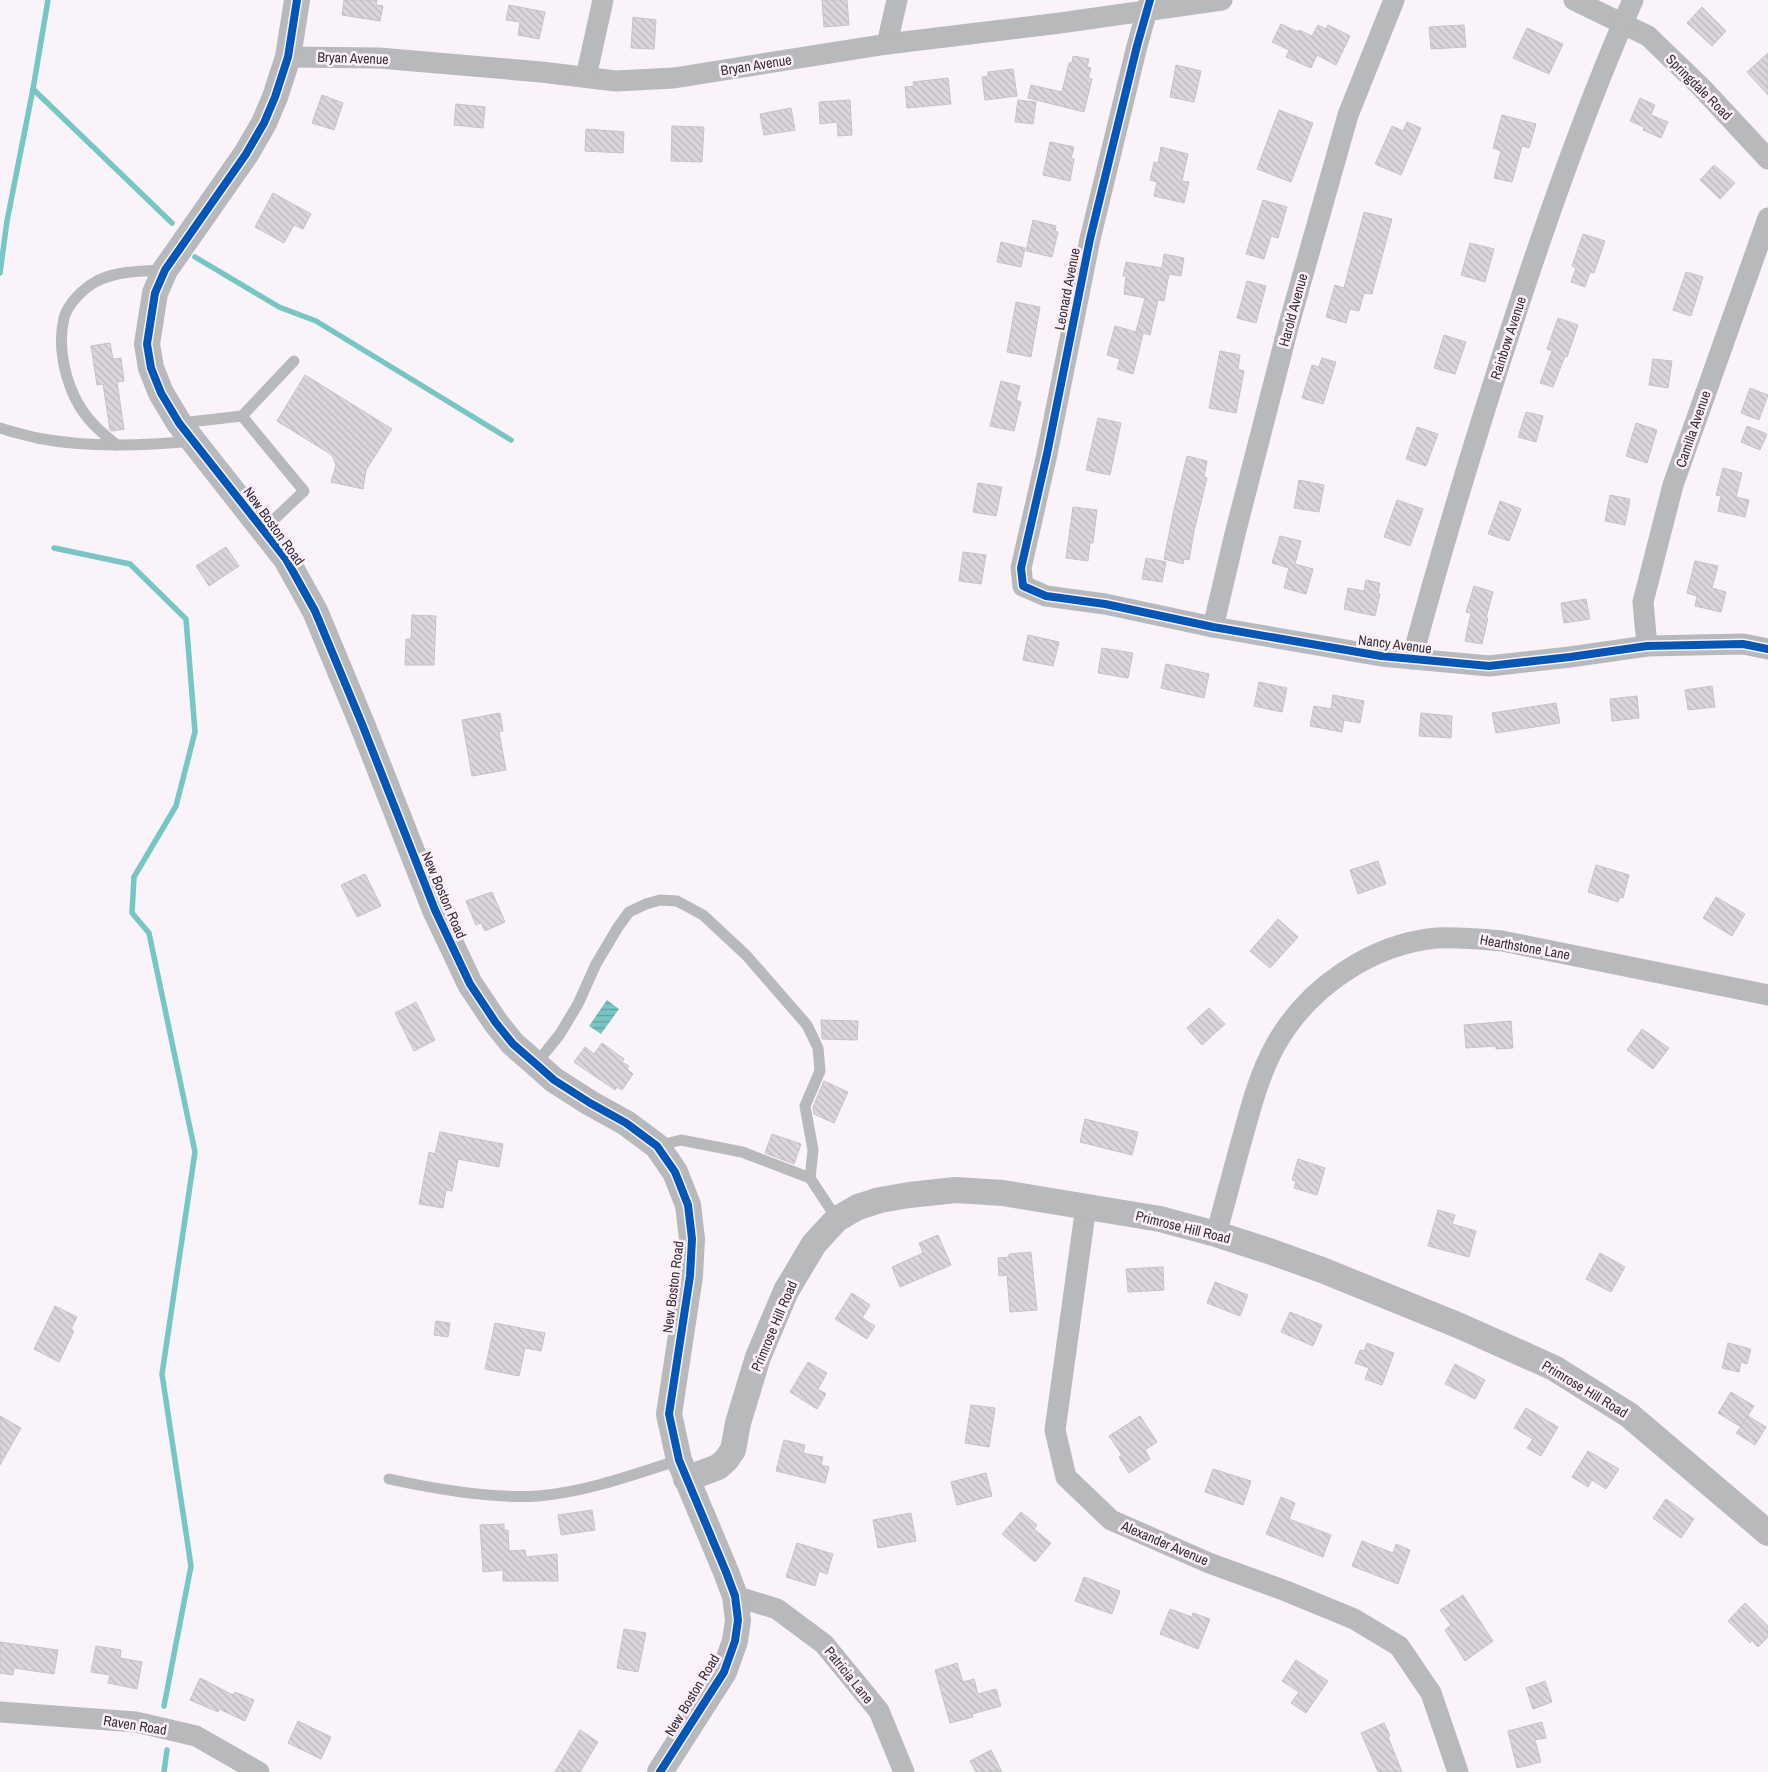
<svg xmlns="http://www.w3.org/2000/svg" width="1768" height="1772" viewBox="0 0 1768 1772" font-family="'Archivo Narrow',sans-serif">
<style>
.water{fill:url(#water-rules)}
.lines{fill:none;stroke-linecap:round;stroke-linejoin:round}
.stream{stroke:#76c6c4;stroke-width:5.5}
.building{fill:url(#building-back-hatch);stroke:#c8c2c8}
.service{stroke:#b8b9ba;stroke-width:11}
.minor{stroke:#b8b9ba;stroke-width:21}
.tertiary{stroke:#b8b9ba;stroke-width:26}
.cycleway-casing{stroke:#fdf0fa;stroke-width:11}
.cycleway{stroke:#0057b8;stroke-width:8}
.labels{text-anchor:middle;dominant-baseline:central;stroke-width:5;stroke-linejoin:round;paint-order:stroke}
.street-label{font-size:14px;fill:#372f36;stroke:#fdf0fa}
</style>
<defs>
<pattern id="water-rules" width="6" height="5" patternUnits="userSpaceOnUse" patternTransform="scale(1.25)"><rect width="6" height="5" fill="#76c6c4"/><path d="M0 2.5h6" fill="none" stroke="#62a1a0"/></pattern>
<pattern id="building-back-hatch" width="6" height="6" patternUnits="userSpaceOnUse" patternTransform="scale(1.25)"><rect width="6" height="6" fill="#dcd5db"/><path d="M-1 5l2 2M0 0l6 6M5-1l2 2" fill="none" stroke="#bdb7bd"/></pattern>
</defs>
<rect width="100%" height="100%" fill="#faf3f9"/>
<!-- water -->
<polygon class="water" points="607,1000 619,1009 601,1034 589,1026"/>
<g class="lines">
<!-- stream -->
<g class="stream">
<polyline points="48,0 33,89 172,223"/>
<polyline points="195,257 279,307 316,321 511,440"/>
<polyline points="0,273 7,221 33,89"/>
<polyline points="54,548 130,564 186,619 195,732 176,806 134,877 132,913 149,933 195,1152 162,1374 191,1566 164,1706"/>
<polyline points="164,1772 167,1750"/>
</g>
</g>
<!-- building -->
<g class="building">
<polygon points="344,0 377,0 376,5 383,6 380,21 342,15"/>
<polygon points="822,0 847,0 849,25 824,27"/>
<polygon points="509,5 545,12 539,39 518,35 520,22 506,20"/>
<polygon points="1702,7 1726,31 1712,46 1687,23"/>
<polygon points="633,17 656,20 654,49 631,48"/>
<polygon points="1281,24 1298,32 1299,30 1312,36 1318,25 1326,29 1328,25 1350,36 1336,65 1317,55 1311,68 1286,57 1289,50 1272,42"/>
<polygon points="1464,25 1466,47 1431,49 1429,27"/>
<polygon points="1527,28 1563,44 1549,74 1513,58"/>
<polygon points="1768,53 1768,95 1747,72"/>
<polygon points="1073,56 1089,59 1087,67 1091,68 1088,78 1092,79 1084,112 1028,98 1031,85 1062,92 1069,63 1072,63"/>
<polygon points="1176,65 1201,71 1194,102 1170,97"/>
<polygon points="1013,69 1017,96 985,100 982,77 988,76 988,72"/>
<polygon points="948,78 951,104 907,108 905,87 914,86 913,82"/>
<polygon points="322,95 343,103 334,130 312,123"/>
<polygon points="1640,98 1655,105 1651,115 1668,122 1661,138 1643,130 1644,127 1630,121"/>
<polygon points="850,100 852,135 838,136 837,122 820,124 819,102"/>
<polygon points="1018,100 1036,102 1033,124 1015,122"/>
<polygon points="456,104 485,107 483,128 454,125"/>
<polygon points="791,108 795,130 764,135 760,114"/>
<polygon points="1279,110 1313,123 1291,182 1257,169"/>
<polygon points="1502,115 1536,124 1529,148 1522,146 1512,182 1494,178 1501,151 1493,148"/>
<polygon points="1407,122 1421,128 1401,175 1375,164 1392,126 1403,131"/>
<polygon points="672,126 704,127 702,162 671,161"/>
<polygon points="586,129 624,132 623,153 585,151"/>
<polygon points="1050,142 1074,147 1071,158 1074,159 1070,181 1043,175"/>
<polygon points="1161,147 1188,154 1182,181 1189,182 1184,203 1154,196 1157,182 1150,180 1154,162 1158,163"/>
<polygon points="1714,165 1735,183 1720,199 1700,180"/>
<polygon points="273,193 311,214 303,229 294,225 284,243 255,227"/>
<polygon points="1263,200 1287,207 1278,238 1271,236 1264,259 1246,254"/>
<polygon points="1364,212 1392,219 1372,294 1364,293 1359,311 1350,309 1346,323 1326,317 1335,285 1344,288"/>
<polygon points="1033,220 1056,226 1055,231 1058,232 1052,257 1026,251"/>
<polygon points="1583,234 1605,241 1594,273 1590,272 1585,287 1571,282 1576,268 1572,266"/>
<polygon points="1001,242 1025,248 1021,267 997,262"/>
<polygon points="1470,243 1494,249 1485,282 1461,275"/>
<polygon points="1164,254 1184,258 1181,276 1169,274 1164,301 1158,300 1150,335 1136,331 1145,298 1124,294 1126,276 1123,276 1126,262 1162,268"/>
<polygon points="1686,272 1703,277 1691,316 1673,310"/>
<polygon points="1247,281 1266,286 1256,323 1237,318"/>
<polygon points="1016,302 1040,307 1031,357 1007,352"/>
<polygon points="1558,318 1578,325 1567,357 1565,356 1553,387 1540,383 1552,351 1547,349"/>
<polygon points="1115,326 1143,334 1133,374 1117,369 1120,359 1107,355"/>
<polygon points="1444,335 1466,342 1455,374 1434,368"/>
<polygon points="110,343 113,359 121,358 124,381 117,382 124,429 112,431 110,430 103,384 97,385 91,346"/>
<polygon points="1220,351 1240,355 1238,369 1244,371 1236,413 1209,408"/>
<polygon points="1322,358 1336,362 1323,404 1302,398 1312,365 1319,367"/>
<polygon points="1653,359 1672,361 1668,388 1649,385"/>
<polygon points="305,375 392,429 366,470 363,489 331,482 336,465 332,455 277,421"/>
<polygon points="1001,381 1020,386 1016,400 1021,402 1014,431 990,426"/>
<polygon points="1750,388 1768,395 1759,420 1741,413"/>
<polygon points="1526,412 1543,416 1536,442 1518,437"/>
<polygon points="1098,418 1121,423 1110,475 1086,470"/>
<polygon points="1636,423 1657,430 1647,463 1626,456"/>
<polygon points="1747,426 1767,434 1760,450 1741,442"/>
<polygon points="1417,427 1438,434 1426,466 1406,459"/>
<polygon points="1187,456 1207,461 1204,477 1207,478 1194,531 1189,560 1184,559 1183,564 1164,559 1173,514"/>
<polygon points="1723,468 1742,473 1736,497 1749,500 1745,517 1718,511 1721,496 1716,495"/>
<polygon points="1299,480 1324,485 1319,512 1294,508"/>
<polygon points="978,483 1002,487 996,516 973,512"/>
<polygon points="1610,495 1630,499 1625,525 1605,521"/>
<polygon points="1397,500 1423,509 1410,546 1384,537"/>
<polygon points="1500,501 1521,509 1509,541 1488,534"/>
<polygon points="1073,507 1097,510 1093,543 1090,543 1088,561 1066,558"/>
<polygon points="1280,536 1301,541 1295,564 1313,569 1306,594 1284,588 1289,568 1272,563"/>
<polygon points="226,547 239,566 209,586 196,566"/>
<polygon points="963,552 986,555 981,584 959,581"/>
<polygon points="1146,558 1166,562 1162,582 1142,579"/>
<polygon points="1695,561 1718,566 1712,588 1726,592 1721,612 1695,606 1697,596 1687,593"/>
<polygon points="1366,580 1380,583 1378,593 1380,594 1375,616 1344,609 1348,588 1364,591"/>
<polygon points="1474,586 1493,592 1486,618 1488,618 1482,644 1465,641 1471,613 1466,612"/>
<polygon points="1586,599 1590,619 1564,623 1561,603"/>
<polygon points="412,615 436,616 434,665 405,665 406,639 411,639"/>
<polygon points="1028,635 1059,642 1053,666 1023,660"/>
<polygon points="1102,648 1133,653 1128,678 1098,673"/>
<polygon points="1166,664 1209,674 1204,698 1161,688"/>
<polygon points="1259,682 1287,688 1282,712 1254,706"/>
<polygon points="1712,686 1715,707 1688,710 1685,690"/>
<polygon points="1333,695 1364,701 1360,723 1344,720 1342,732 1310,726 1314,706 1331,709"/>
<polygon points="1637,696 1639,718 1612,721 1610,699"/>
<polygon points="1556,703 1560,723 1496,733 1492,713"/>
<polygon points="500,713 503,731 499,732 506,770 472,776 462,720"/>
<polygon points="1421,713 1452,716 1451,738 1419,736"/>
<polygon points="1378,861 1386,884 1358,894 1350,870"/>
<polygon points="1596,865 1629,875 1623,898 1620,897 1618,902 1588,892"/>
<polygon points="365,874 381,906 357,917 341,885"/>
<polygon points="492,892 505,922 485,931 481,923 476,925 466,901"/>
<polygon points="1716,897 1745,914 1732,936 1703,918"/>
<polygon points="1278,919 1298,937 1270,968 1250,951"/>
<polygon points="416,1002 435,1040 414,1051 395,1013"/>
<polygon points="1209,1008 1225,1024 1202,1045 1187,1028"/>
<polygon points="821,1020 858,1021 857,1040 822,1039"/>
<polygon points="1511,1021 1513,1048 1496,1049 1496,1046 1466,1048 1464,1025"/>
<polygon points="1642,1029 1669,1048 1653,1069 1627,1050"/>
<polygon points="602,1043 624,1059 622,1062 629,1066 627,1069 633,1074 622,1090 617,1087 615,1090 574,1062 585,1047 594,1054"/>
<polygon points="824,1081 848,1092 834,1123 814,1114 813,1107"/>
<polygon points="1085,1119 1138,1132 1132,1155 1080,1142"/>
<polygon points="440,1132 503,1144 499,1167 458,1159 452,1191 446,1190 443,1208 419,1204 429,1152 435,1154"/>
<polygon points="772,1134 801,1144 794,1164 765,1153"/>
<polygon points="1298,1159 1325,1168 1317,1195 1294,1188 1296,1181 1292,1180"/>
<polygon points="1438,1210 1455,1215 1452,1224 1476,1231 1469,1257 1428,1246"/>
<polygon points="938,1235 951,1265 900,1287 892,1267 923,1253 919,1243"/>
<polygon points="1031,1252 1037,1310 1010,1312 1007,1275 999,1276 998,1258 1009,1257 1009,1254"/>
<polygon points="1600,1253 1625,1267 1611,1292 1586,1279"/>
<polygon points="1163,1267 1164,1290 1128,1292 1126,1269"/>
<polygon points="1215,1282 1248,1295 1240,1316 1207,1303"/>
<polygon points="852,1293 870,1305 862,1318 875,1326 867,1339 835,1319"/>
<polygon points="55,1306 77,1317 71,1329 74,1331 59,1362 34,1349"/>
<polygon points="1290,1312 1322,1325 1313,1346 1281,1332"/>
<polygon points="436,1321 450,1323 448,1337 434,1335"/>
<polygon points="495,1323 545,1333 541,1351 525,1348 519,1376 485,1369"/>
<polygon points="1367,1343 1394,1353 1382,1385 1365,1379 1369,1368 1355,1363 1360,1350 1364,1351"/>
<polygon points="1728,1343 1751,1349 1747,1364 1741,1362 1739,1372 1722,1368"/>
<polygon points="808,1362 827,1373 818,1389 826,1394 817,1409 790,1392"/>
<polygon points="1455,1364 1485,1380 1475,1399 1445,1384"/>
<polygon points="1731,1392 1754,1406 1741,1426 1748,1416 1766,1427 1755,1445 1736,1433 1741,1427 1718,1413"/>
<polygon points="971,1405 995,1408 989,1447 965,1443"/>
<polygon points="1526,1408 1558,1427 1541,1456 1527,1448 1533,1439 1514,1428"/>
<polygon points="0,1416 21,1428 0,1465"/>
<polygon points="1140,1416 1157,1442 1145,1450 1150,1459 1129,1473 1119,1457 1122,1455 1109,1436"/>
<polygon points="784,1440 805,1445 803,1453 823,1457 821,1465 829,1467 825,1483 776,1471"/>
<polygon points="1588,1451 1619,1469 1606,1489 1592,1480 1588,1487 1572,1477"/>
<polygon points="1213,1469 1251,1481 1243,1505 1205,1492"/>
<polygon points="986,1473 992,1496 957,1505 951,1482"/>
<polygon points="1281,1497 1295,1503 1289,1519 1331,1535 1323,1557 1266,1534"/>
<polygon points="1666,1499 1694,1519 1681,1538 1653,1518"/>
<polygon points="592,1510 595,1530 561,1535 558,1515"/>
<polygon points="1021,1512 1037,1525 1034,1529 1051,1543 1035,1562 1002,1534"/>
<polygon points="911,1513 916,1541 878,1548 873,1520"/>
<polygon points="504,1524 504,1530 508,1530 509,1551 525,1550 526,1557 557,1554 558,1581 503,1581 503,1570 483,1572 480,1525"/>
<polygon points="1362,1541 1393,1553 1396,1544 1410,1550 1398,1584 1352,1566"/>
<polygon points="797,1543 833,1554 827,1574 819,1571 815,1586 786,1577"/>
<polygon points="1084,1577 1120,1591 1112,1614 1075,1601"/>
<polygon points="1463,1595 1493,1641 1465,1661 1445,1630 1451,1625 1440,1610"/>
<polygon points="1745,1603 1768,1626 1768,1637 1758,1647 1752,1640 1750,1643 1728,1621"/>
<polygon points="1170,1609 1192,1617 1193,1613 1210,1619 1198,1649 1160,1634"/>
<polygon points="624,1629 646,1633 638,1672 617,1668"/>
<polygon points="0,1642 58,1650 54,1674 14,1668 13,1675 0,1673"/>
<polygon points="96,1646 121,1650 120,1658 142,1662 137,1689 108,1683 110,1675 91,1672"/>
<polygon points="1296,1660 1328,1681 1306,1713 1291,1703 1299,1692 1282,1681"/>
<polygon points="957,1663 963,1682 974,1679 978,1694 996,1689 1001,1706 972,1714 973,1717 950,1723 935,1670"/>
<polygon points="200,1678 233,1695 235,1692 254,1700 245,1721 219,1709 218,1712 190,1700"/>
<polygon points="1545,1681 1552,1702 1533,1709 1526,1688"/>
<polygon points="298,1721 331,1737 321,1759 288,1743"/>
<polygon points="1542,1722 1546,1738 1535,1740 1541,1762 1517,1768 1508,1731"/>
<polygon points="1384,1723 1390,1736 1388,1737 1402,1772 1378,1772 1361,1733"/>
<polygon points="580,1730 598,1742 580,1772 555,1772"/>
<polygon points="991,1750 1002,1772 976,1772 970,1761"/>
</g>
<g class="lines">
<!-- service -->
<g class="service">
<polyline points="242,416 294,361"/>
<polyline points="181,423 242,416 304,491 264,529"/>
<path d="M0,428C12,432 25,435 37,438C88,448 141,446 192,441"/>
<path d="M117,445C103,434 90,423 80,407C65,382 57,346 64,318C68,303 84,288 97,281C117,271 142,271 165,270"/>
<polyline points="536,1064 560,1034 578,1004 596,964 618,927 629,912 646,904 660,900 677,901 703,915 746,955 807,1025 818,1048 820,1071 805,1106 813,1150 810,1178"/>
<polyline points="657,1146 681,1140 742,1152 810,1178 837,1219"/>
<path d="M389,1479C435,1489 491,1499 538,1496C586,1492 633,1475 679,1460"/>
</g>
<!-- minor -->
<g class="minor">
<polyline points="1150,0 1137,46 1090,239 1047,454 1021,568 1023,586 1046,596 1105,604 1213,627 1381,656 1489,666 1570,657 1647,646 1743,644 1768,649"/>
<polyline points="1574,0 1648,36 1701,87 1768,159"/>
<polyline points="887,44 897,0"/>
<polyline points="288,57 379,58 541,72 616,81 674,78 887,44 1060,23 1222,0"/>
<polyline points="586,77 603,0"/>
<polyline points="1213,627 1235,534 1289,324 1348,115 1394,0"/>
<polyline points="1647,646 1643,602 1673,485 1768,218"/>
<path d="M1412,659C1444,540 1480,422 1519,304C1553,201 1589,99 1633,0"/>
<polyline points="1086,1206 1055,1430 1066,1477 1111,1520 1209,1563 1286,1591 1354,1619 1399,1646 1431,1693 1458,1772"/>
<path d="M1216,1234C1225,1203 1233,1171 1242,1139C1251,1107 1259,1075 1275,1046C1307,988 1371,944 1437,938C1459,937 1480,939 1502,941L1768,995"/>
<polyline points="735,1596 777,1609 824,1644 879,1711 904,1772"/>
<polyline points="0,1712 136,1722 196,1736 259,1772"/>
</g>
<!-- tertiary -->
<g class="tertiary">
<polyline points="297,0 288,57 275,97 264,123 246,154 165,270 155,293 147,344 151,368 161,393 179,423 286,559 315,611 362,724 435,910 470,984 496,1023 513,1044 536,1064 554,1080 590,1103 626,1123 657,1146 675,1172 688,1205 692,1239 690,1276 669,1414 679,1460 726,1572 735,1596 738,1620 735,1641 724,1672 660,1772"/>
<polyline points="686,1479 718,1467 726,1460 733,1450 738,1423 758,1357 786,1291 814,1244 837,1219 858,1207 880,1200 909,1195 956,1190 1003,1193 1160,1219 1216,1234 1269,1251 1322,1270 1460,1326 1554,1368 1629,1415 1768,1533"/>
</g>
<defs>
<g id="cycleway">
<polyline points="297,0 288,57 275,97 264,123 246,154 165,270 155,293 147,344 151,368 161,393 179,423 286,559 315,611 362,724 435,910 470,984 496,1023 513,1044 536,1064 554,1080 590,1103 626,1123 657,1146 675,1172 688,1205 692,1239 690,1276 669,1414 679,1460 726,1572 735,1596 738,1620 735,1641 724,1672 660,1772"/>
<polyline points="1150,0 1137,46 1090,239 1047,454 1021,568 1023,586 1046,596 1105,604 1213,627 1381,656 1489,666 1570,657 1647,646 1743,644 1768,649"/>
</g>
</defs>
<!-- cycleway casing -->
<use href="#cycleway" class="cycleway-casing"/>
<!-- cycleway -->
<use href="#cycleway" class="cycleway"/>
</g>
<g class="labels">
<!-- street labels -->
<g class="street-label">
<text transform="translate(353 58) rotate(2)">Bryan Avenue</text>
<text transform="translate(756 65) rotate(-9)">Bryan Avenue</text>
<text transform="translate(1699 87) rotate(45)">Springdale Road</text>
<text transform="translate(1067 289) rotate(-79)">Leonard Avenue</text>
<text transform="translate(1293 310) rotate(-75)">Harold Avenue</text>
<text transform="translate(1508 338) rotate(-72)">Rainbow Avenue</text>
<text transform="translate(1693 429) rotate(-71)">Camilla Avenue</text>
<text transform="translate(274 526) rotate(54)">New Boston Road</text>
<text transform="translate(1395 644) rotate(7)">Nancy Avenue</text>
<text transform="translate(444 895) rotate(67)">New Boston Road</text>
<text transform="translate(1525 947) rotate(10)">Hearthstone Lane</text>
<text transform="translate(1183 1227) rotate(14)">Primrose Hill Road</text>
<text transform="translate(673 1287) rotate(-83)">New Boston Road</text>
<text transform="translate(774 1326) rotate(-67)">Primrose Hill Road</text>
<text transform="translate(1585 1389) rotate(31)">Primrose Hill Road</text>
<text transform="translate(1165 1543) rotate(23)">Alexander Avenue</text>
<text transform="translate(849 1675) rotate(51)">Patricia Lane</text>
<text transform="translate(692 1695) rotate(-59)">New Boston Road</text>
<text transform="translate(135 1725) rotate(9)">Raven Road</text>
</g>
</g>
</svg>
